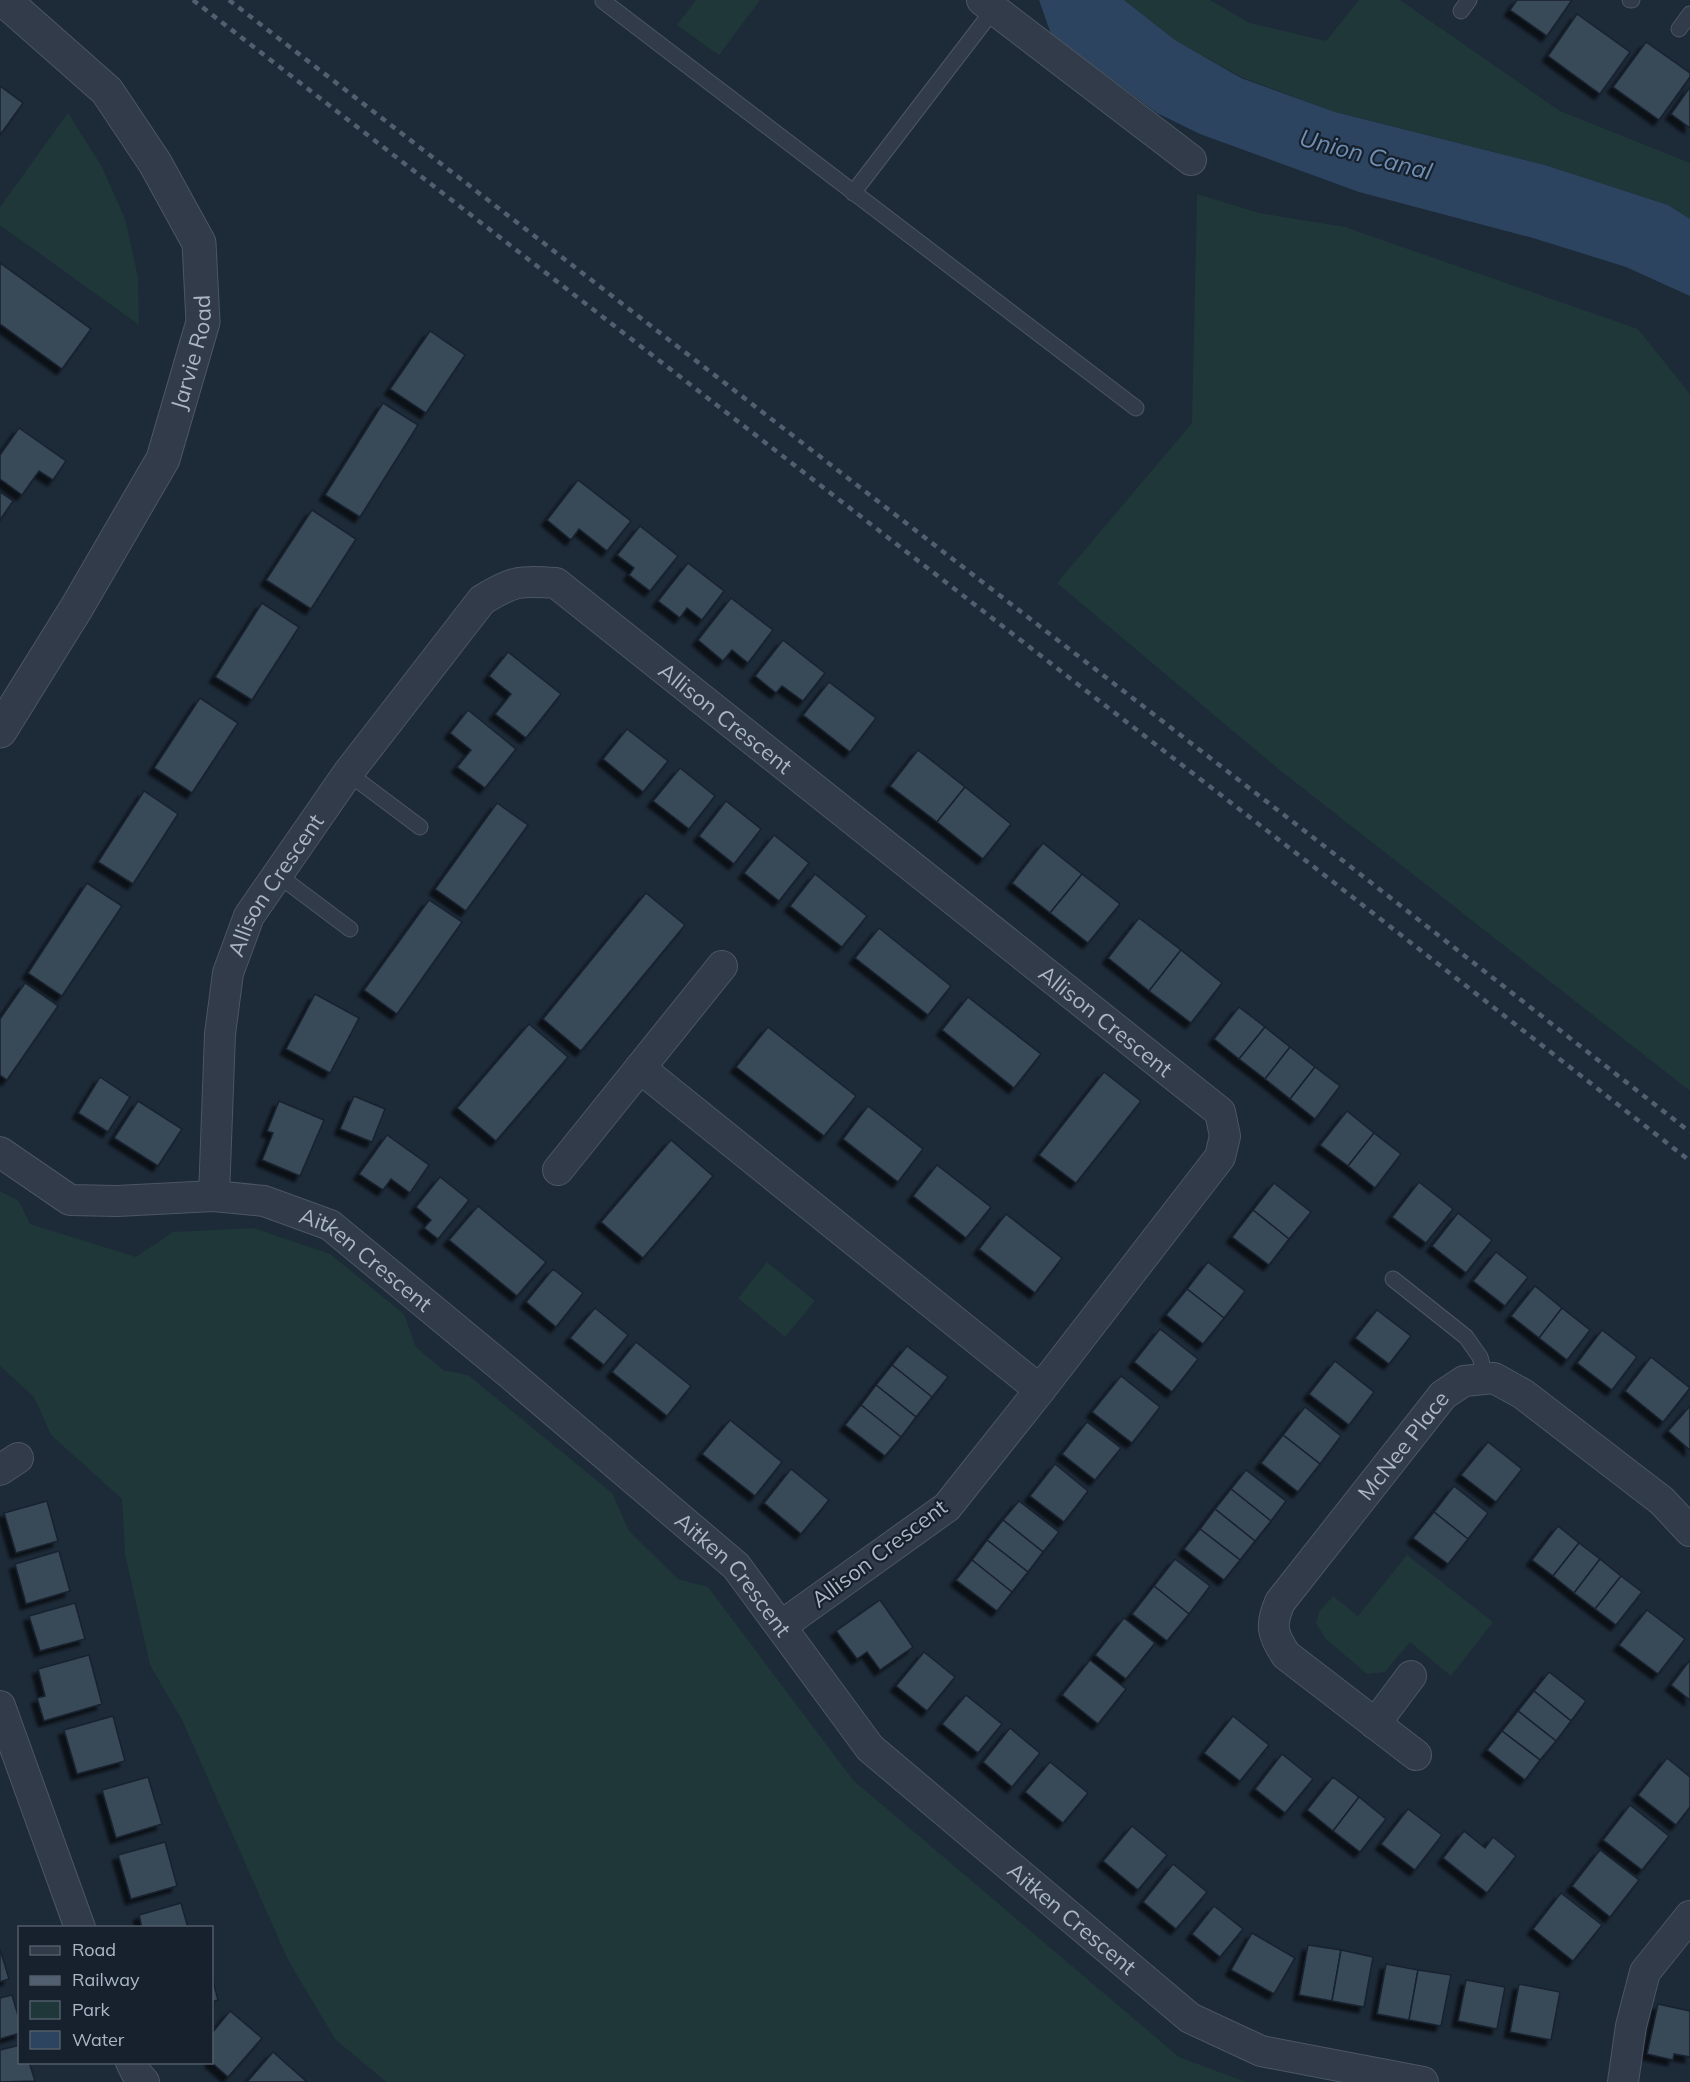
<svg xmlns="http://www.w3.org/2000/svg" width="1690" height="2082" viewBox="0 0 1690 2082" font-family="Mulish,sans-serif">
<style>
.green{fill:#1f3739}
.water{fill:#2c445f}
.building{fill:#394859;stroke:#19222f;stroke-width:1.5;filter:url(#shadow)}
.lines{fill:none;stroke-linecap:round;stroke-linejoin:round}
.service-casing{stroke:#4c5664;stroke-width:17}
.minor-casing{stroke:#4c5664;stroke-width:32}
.tertiary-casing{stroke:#4c5664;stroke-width:35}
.service{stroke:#313b49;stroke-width:15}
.minor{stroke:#313b49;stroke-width:30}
.tertiary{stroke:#313b49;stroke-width:33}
.rail{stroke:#525f70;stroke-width:4.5;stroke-dasharray:6 6;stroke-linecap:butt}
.labels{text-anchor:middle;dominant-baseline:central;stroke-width:4.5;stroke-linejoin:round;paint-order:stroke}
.street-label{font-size:22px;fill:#abb6c6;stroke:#17202d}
.water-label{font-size:24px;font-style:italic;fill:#6f8eb2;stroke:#17202d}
</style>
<defs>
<filter id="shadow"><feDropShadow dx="-5.5" dy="5.5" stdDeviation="1.5" flood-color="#0009"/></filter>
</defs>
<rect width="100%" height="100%" fill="#1d2a38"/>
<!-- green -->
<g class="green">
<polygon points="696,0 760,0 719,55 677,25"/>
<polygon points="1124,0 1210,0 1250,23 1326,41 1359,0 1400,0 1560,111 1690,163 1690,219 1668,205 1545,165 1335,112 1241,77 1175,40"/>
<polygon points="68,113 102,167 125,219 138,277 139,325 0,225 0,207"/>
<polygon points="1197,194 1259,213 1345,227 1638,329 1690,394 1690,1091 1277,768 1057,583 1192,423"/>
<polygon points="0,1191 19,1201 30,1224 136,1257 173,1232 253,1228 330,1254 404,1314 416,1347 443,1370 468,1375 612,1493 629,1531 678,1579 708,1587 853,1780 1179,2057 1246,2082 386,2082 335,2039 288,1960 183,1722 150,1665 125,1554 122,1499 51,1435 34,1397 0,1366"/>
<polygon points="767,1262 815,1301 785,1337 738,1298"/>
<polygon points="1407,1555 1493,1622 1451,1676 1410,1642 1385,1672 1367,1674 1326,1639 1316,1623 1319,1612 1333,1596 1358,1616"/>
</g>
<!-- water -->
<polygon class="water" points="1039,0 1124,0 1175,40 1241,78 1335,112 1545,165 1668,205 1690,219 1690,296 1626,267 1533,238 1359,192 1200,134 1157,113 1051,34"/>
<!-- building -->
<g class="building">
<polygon points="1517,0 1572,0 1547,36 1510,10"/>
<polygon points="1577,14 1630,52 1600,94 1548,56"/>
<polygon points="1646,42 1690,73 1690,77 1659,120 1613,87"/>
<polygon points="0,86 23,103 0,135"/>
<polygon points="1690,87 1690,128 1671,114"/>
<polygon points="0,263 91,329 62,369 0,324"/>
<polygon points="430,331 465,355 426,413 390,389"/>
<polygon points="383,403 418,425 360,517 325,495"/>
<polygon points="19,428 66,461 53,480 39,471 22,495 0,479 0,455"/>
<polygon points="578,480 631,521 607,551 579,529 571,540 547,520"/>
<polygon points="0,492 13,501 0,520"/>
<polygon points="312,510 356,539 311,609 266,580"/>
<polygon points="640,526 678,556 650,591 629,575 634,568 617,555"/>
<polygon points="688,563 724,591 702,620 687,608 680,618 658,601"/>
<polygon points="731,598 773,630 748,663 732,650 723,661 698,640"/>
<polygon points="262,603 299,627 252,700 215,677"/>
<polygon points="783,640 825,673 803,701 782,686 776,693 755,676"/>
<polygon points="508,652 561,694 526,738 495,714 511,694 489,676"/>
<polygon points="829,682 876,718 850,752 803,715"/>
<polygon points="200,698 238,723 192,793 154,768"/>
<polygon points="468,710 516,749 485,788 457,767 471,750 450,733"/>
<polygon points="627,729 668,761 643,792 603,759"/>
<polygon points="918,750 965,787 937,822 890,786"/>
<polygon points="680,768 715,796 689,829 653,801"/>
<polygon points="965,787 1011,824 983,859 937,822"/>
<polygon points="144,791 178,814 133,884 98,862"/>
<polygon points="726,801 761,829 734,864 699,836"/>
<polygon points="497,803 528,825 466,911 435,889"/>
<polygon points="774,835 809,863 779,901 744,873"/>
<polygon points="1043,843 1082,874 1050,913 1012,883"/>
<polygon points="815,874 867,916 842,947 790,906"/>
<polygon points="1082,874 1120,904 1088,943 1050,913"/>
<polygon points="87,883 122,906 62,996 28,973"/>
<polygon points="646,893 685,925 581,1051 543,1019"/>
<polygon points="429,900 462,922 397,1014 364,990"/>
<polygon points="1139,918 1181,950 1149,991 1108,958"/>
<polygon points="879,928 951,986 928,1015 855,958"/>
<polygon points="1181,950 1222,983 1191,1023 1149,991"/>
<polygon points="25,983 58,1006 7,1080 0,1075 0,1019"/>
<polygon points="315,994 359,1018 330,1073 286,1049"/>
<polygon points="968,997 1041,1054 1014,1088 942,1030"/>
<polygon points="1239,1007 1265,1027 1239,1059 1214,1039"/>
<polygon points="529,1024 568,1057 496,1141 457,1108"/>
<polygon points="768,1027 856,1096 824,1136 736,1067"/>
<polygon points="1265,1027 1290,1047 1265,1079 1239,1059"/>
<polygon points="1290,1047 1315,1067 1290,1099 1265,1079"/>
<polygon points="1315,1067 1340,1086 1315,1119 1290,1099"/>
<polygon points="1104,1072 1141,1101 1076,1183 1039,1155"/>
<polygon points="100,1077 130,1097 108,1132 78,1113"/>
<polygon points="354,1096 385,1109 372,1142 340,1129"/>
<polygon points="138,1101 182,1129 158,1166 114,1138"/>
<polygon points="279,1101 324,1120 300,1176 262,1160 273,1133 267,1131"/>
<polygon points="868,1106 923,1149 898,1182 843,1139"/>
<polygon points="1347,1111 1374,1133 1348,1166 1320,1145"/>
<polygon points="1374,1133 1401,1154 1375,1188 1348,1166"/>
<polygon points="387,1135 429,1165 410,1193 391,1179 383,1190 359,1174"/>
<polygon points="671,1140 713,1176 643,1258 601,1222"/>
<polygon points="937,1165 991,1207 966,1238 913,1196"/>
<polygon points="440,1177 469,1200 438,1239 424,1228 431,1220 416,1207"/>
<polygon points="1419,1182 1453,1209 1426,1243 1392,1217"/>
<polygon points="1274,1183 1311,1212 1289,1239 1253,1210"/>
<polygon points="478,1206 546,1262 517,1296 449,1240"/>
<polygon points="1253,1210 1289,1239 1269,1265 1232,1237"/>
<polygon points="1458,1213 1492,1240 1466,1273 1432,1246"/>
<polygon points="1006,1214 1062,1258 1035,1293 979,1249"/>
<polygon points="1496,1252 1528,1277 1505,1306 1473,1281"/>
<polygon points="1208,1262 1245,1291 1224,1318 1187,1289"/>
<polygon points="553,1269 583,1293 556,1327 526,1302"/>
<polygon points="1535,1286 1562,1308 1539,1338 1511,1316"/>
<polygon points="1187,1289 1224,1318 1203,1344 1166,1315"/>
<polygon points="595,1308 628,1335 604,1365 570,1338"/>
<polygon points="1562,1308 1590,1330 1567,1360 1539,1338"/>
<polygon points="1377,1310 1411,1336 1389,1364 1355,1338"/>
<polygon points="1160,1329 1198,1359 1172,1392 1134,1362"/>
<polygon points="1602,1330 1637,1357 1612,1390 1577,1363"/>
<polygon points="636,1342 691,1386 667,1416 612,1372"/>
<polygon points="907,1346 948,1377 932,1397 892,1365"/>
<polygon points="1651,1357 1690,1388 1663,1422 1625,1391"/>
<polygon points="1335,1361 1374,1392 1349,1425 1309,1394"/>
<polygon points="892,1365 932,1397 916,1417 876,1385"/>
<polygon points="1121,1376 1160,1407 1132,1443 1092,1412"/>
<polygon points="876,1385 916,1417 901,1437 861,1405"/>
<polygon points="861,1405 901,1437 885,1456 845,1425"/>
<polygon points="1690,1406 1690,1450 1668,1431"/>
<polygon points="1305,1407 1341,1436 1320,1464 1283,1435"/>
<polygon points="730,1420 782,1462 755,1496 702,1454"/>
<polygon points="1087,1422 1121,1448 1095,1480 1062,1454"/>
<polygon points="1283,1435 1320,1464 1298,1492 1261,1463"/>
<polygon points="1488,1442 1522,1469 1496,1502 1461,1475"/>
<polygon points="1055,1464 1088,1491 1064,1522 1030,1496"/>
<polygon points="791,1469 829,1500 801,1534 764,1503"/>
<polygon points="1246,1470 1286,1501 1271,1521 1231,1489"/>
<polygon points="1454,1486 1488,1513 1468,1539 1434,1512"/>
<polygon points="1231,1489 1271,1521 1255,1541 1215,1509"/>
<polygon points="47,1501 58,1541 16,1553 4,1513"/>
<polygon points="1019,1501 1059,1532 1043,1552 1003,1520"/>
<polygon points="1215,1509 1255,1541 1240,1560 1200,1529"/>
<polygon points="1434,1512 1468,1539 1448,1564 1413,1538"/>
<polygon points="1003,1520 1043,1552 1028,1572 987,1540"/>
<polygon points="1558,1526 1579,1543 1553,1576 1532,1560"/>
<polygon points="1200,1529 1240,1560 1224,1580 1184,1549"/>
<polygon points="987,1540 1028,1572 1012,1592 972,1560"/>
<polygon points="1579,1543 1600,1559 1574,1593 1553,1576"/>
<polygon points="59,1551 70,1591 26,1604 15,1564"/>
<polygon points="1175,1559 1210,1586 1189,1614 1154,1586"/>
<polygon points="1600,1559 1621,1576 1595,1609 1574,1593"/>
<polygon points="972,1560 1012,1592 997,1611 956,1580"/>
<polygon points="1621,1576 1642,1592 1616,1625 1595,1609"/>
<polygon points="1154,1586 1189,1614 1167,1641 1132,1614"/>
<polygon points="880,1600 913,1647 880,1670 867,1652 857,1659 836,1631"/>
<polygon points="75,1603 85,1639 40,1651 29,1616"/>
<polygon points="1647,1610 1685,1639 1658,1674 1619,1645"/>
<polygon points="1124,1618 1155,1643 1126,1679 1095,1655"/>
<polygon points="924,1652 955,1677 927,1711 896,1686"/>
<polygon points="89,1655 102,1704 44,1721 37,1698 45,1696 38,1669"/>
<polygon points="1090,1660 1126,1689 1098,1724 1062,1695"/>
<polygon points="1690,1660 1690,1700 1671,1685"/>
<polygon points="1549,1672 1586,1701 1571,1721 1534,1691"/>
<polygon points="1534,1691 1571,1721 1556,1741 1518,1711"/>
<polygon points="966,1695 1002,1724 978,1753 942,1724"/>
<polygon points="1518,1711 1556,1741 1540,1760 1502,1731"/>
<polygon points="113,1716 125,1761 77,1774 64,1730"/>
<polygon points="1233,1716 1269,1745 1240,1781 1204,1753"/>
<polygon points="1010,1728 1040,1753 1012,1787 983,1762"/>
<polygon points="1502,1731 1540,1760 1525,1780 1487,1750"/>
<polygon points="1282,1754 1313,1779 1285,1813 1255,1789"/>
<polygon points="1667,1758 1690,1777 1690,1807 1676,1825 1638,1795"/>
<polygon points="1050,1762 1088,1793 1063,1823 1025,1792"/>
<polygon points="148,1777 162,1824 116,1838 102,1790"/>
<polygon points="1333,1777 1359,1797 1333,1831 1307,1810"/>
<polygon points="1359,1797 1386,1819 1360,1852 1333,1831"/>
<polygon points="1630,1805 1669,1836 1642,1870 1603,1840"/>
<polygon points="1408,1809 1442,1835 1415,1870 1381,1844"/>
<polygon points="1132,1826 1167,1855 1138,1890 1103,1861"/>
<polygon points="1464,1831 1485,1848 1493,1837 1516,1856 1487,1893 1443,1858"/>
<polygon points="165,1842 177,1886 131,1899 118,1855"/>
<polygon points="1600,1850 1639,1880 1610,1917 1572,1886"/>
<polygon points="1173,1864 1207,1892 1176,1929 1143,1902"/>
<polygon points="1561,1893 1602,1925 1573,1961 1533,1929"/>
<polygon points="181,1903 188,1928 142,1928 139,1915"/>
<polygon points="1214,1906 1243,1929 1220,1957 1192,1934"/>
<polygon points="1252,1933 1295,1958 1274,1994 1231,1970"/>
<polygon points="1308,1945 1341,1950 1332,2001 1299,1995"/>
<polygon points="0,1949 9,1979 0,1982"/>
<polygon points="1341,1950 1373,1957 1364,2007 1332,2001"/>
<polygon points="1386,1964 1418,1970 1409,2020 1377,2014"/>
<polygon points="1418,1970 1451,1975 1441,2026 1409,2020"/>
<polygon points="212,1977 218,2000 212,2002"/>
<polygon points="1466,1980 1505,1987 1497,2029 1458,2021"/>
<polygon points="1519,1984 1560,1992 1551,2040 1510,2032"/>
<polygon points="12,1995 20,2022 20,2033 0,2039 0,1998"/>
<polygon points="1658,2004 1690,2011 1690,2057 1674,2054 1673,2060 1647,2054"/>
<polygon points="230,2011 262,2038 228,2077 211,2062 212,2033"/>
<polygon points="20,2045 20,2062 29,2062 35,2081 0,2082 0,2050"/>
<polygon points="273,2052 307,2082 247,2082"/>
</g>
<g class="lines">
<defs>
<g id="service">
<polyline points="1630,0 1632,0"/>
<polyline points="603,1 1136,408"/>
<polyline points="1461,11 1469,0"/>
<polyline points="1679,29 1690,14"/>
<polyline points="853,193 994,9"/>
<polyline points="348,773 420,827"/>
<polyline points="278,875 350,929"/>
<polyline points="1393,1279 1466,1337 1480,1357 1486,1379"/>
</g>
<g id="minor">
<polyline points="982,0 1191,160"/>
<polyline points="640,1068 1040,1390"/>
<path id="s1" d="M0,1152L70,1200L117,1201L214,1196L264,1201L330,1225L509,1373L736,1566L870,1748L1190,2018L1261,2051L1423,2082"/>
<polyline points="558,1170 722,966"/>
<path id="s2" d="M214,1196L220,1034L228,973L249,916L348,773L482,600C513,581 520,580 556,583L1220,1112L1225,1136L1220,1157L1040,1390L947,1507L781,1626"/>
<polyline points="0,1470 18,1458"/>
<polyline points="0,1706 80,1928"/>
<polyline points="1375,1724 1411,1676"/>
<path id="s3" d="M1416,1755L1286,1655C1272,1634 1270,1625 1280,1602L1443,1395L1464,1381L1494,1378L1523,1394L1662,1501L1690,1531"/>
<polyline points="131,2062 137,2074 144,2082"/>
<polyline points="1623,2082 1631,2026 1645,1972 1690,1916"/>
</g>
<g id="tertiary">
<path id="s4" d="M0,731L77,607L163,459L203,322L199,243L155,163L107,91L4,0"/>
</g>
</defs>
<!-- service casing -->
<use href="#service" class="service-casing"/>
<!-- minor casing -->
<use href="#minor" class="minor-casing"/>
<!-- tertiary casing -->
<use href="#tertiary" class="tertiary-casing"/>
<!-- service -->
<use href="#service" class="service"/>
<!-- minor -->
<use href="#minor" class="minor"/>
<!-- tertiary -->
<use href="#tertiary" class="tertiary"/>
<!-- rail -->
<g class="rail">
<polyline points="193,0 1314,867 1690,1161"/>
<polyline points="229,0 1328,849 1690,1132"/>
</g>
</g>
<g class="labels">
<!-- street labels -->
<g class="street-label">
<text stroke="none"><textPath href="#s4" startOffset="428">Jarvie Road</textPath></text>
<text stroke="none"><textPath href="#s2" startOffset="972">Allison Crescent</textPath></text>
<text stroke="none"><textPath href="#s2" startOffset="324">Allison Crescent</textPath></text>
<text stroke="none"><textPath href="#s2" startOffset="1458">Allison Crescent</textPath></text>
<text stroke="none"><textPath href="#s1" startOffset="398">Aitken Crescent</textPath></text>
<text stroke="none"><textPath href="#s3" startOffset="420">McNee Place</textPath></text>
<text transform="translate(879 1553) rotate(-37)">Allison Crescent</text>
<text stroke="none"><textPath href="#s1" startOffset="884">Aitken Crescent</textPath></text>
<text stroke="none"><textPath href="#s1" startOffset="1370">Aitken Crescent</textPath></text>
</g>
<!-- water labels -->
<g class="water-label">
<text transform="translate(1366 154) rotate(15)">Union Canal</text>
</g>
</g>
<!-- legend -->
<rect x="18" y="1926" width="195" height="138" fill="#17202d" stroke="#525c6a" stroke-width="1.5"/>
<rect x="30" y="1946" width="30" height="9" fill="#313b49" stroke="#525c6a" stroke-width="1.5"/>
<text x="72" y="1956" font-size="18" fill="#abb6c6">Road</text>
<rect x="30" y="1976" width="30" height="9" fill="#525f70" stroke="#525c6a" stroke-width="1.5"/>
<text x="72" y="1986" font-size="18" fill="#abb6c6">Railway</text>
<rect x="30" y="2001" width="30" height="18" fill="#1f3739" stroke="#525c6a" stroke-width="1.5"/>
<text x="72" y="2016" font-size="18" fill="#abb6c6">Park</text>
<rect x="30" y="2031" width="30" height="18" fill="#2c445f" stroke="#525c6a" stroke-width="1.5"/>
<text x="72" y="2046" font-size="18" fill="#abb6c6">Water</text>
</svg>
